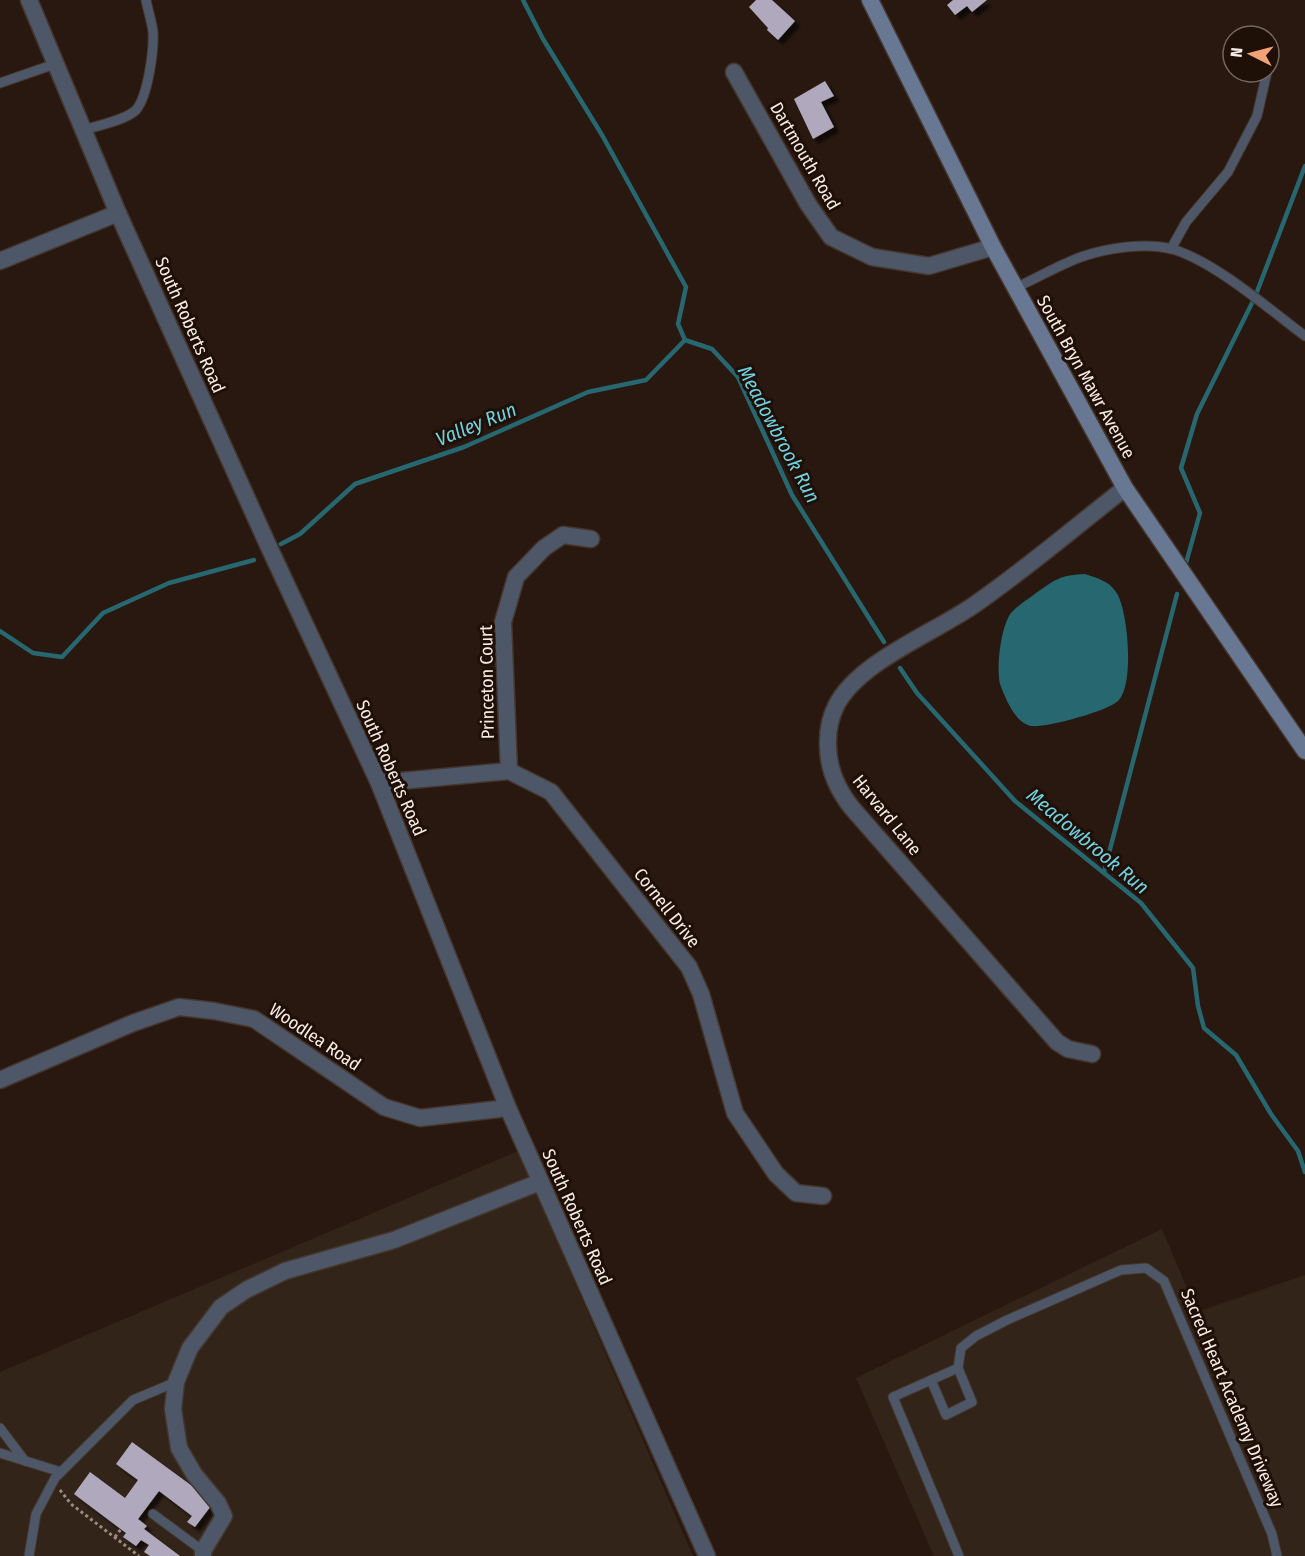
<svg xmlns="http://www.w3.org/2000/svg" width="1305" height="1556" viewBox="0 0 1305 1556" font-family="'Fira Sans Condensed',sans-serif">
<style>
.education{fill:#332419}
.water{fill:#276770}
.lines{fill:none;stroke-linecap:round;stroke-linejoin:round}
.stream{stroke:#276770;stroke-width:4.5}
.building{fill:#b0a9be;filter:url(#shadow)}
.service-casing{stroke:#45362e;stroke-width:11}
.minor-casing{stroke:#45362e;stroke-width:19}
.tertiary-casing{stroke:#45362e;stroke-width:19}
.secondary-casing{stroke:#45362e;stroke-width:19}
.path{stroke:#9a8c85;stroke-width:3;stroke-dasharray:3 3;stroke-linecap:butt}
.service{stroke:#4d5767;stroke-width:9}
.minor{stroke:#4d5767;stroke-width:16}
.tertiary{stroke:#4d5767;stroke-width:16}
.secondary{stroke:#687892;stroke-width:16}
.labels{text-anchor:middle;dominant-baseline:central;stroke-width:6;stroke-linejoin:round;paint-order:stroke}
.street-label{font-size:18px;fill:#f8ece6;stroke:#1e0f07}
.water-label{font-size:20px;font-style:italic;fill:#70d3e3;stroke:#1e0f07}
</style>
<defs>
<filter id="shadow"><feDropShadow dx="5" dy="5" stdDeviation="1.5" flood-color="#0009"/></filter>
</defs>
<rect width="100%" height="100%" fill="#281810"/>
<!-- education -->
<g class="education">
<polygon points="518,1151 693,1556 0,1556 0,1372"/>
<polygon points="1162,1229 1197,1312 1305,1275 1305,1556 934,1556 856,1378"/>
</g>
<!-- water -->
<path class="water" d="M1085,574C1097,578 1109,581 1116,592C1128,608 1135,685 1118,701C1108,711 1046,728 1031,726C1019,723 1012,711 1007,701C1005,696 1002,690 1000,684C996,668 1001,626 1011,613C1018,605 1027,600 1036,593C1056,579 1061,575 1085,574Z"/>
<g class="lines">
<!-- stream -->
<g class="stream">
<polyline points="523,0 543,39 602,135 686,287 678,324 685,340 712,349 738,377 792,495 884,642"/>
<polyline points="281,544 300,534 355,484 464,447 588,392 646,380 685,340"/>
<polyline points="1186,563 1200,513 1181,468 1197,414 1255,297 1305,166"/>
<polyline points="0,631 33,653 62,657 103,613 169,583 254,560"/>
<polyline points="900,668 917,693 1015,801 1141,903 1193,968 1198,1006 1204,1028 1236,1055 1271,1114 1298,1151 1305,1172"/>
<polyline points="1104,872 1177,594"/>
</g>
</g>
<!-- building -->
<g class="building">
<polygon points="756,0 772,0 795,21 778,40 767,30 768,28 749,7"/>
<polygon points="953,0 987,0 972,12 967,6 955,15 947,5"/>
<polygon points="825,81 834,96 821,102 834,127 813,139 794,99"/>
<polygon points="132,1442 214,1502 195,1527 187,1522 192,1516 159,1491 138,1519 147,1526 144,1529 180,1556 150,1556 144,1552 149,1545 141,1540 136,1546 123,1537 126,1533 74,1494 90,1472 125,1498 138,1480 116,1464"/>
</g>
<g class="lines">
<defs>
<g id="service">
<polyline points="0,83 55,64"/>
<path d="M83,130C97,126 126,120 136,110C148,96 154,50 153,32C152,22 148,11 146,0"/>
<polyline points="1171,249 1186,222 1228,172 1257,116 1267,72"/>
<path d="M1015,288C1037,278 1059,265 1081,257C1106,248 1146,242 1172,249C1214,261 1269,309 1305,336"/>
<polyline points="958,1368 961,1348 976,1336 1007,1320 1121,1270 1146,1268 1164,1281 1272,1534 1277,1556"/>
<polyline points="931,1380 946,1415 972,1402 958,1368 893,1397 959,1556"/>
<polyline points="0,1428 25,1461"/>
<polyline points="0,1453 61,1472"/>
<polyline points="153,1514 203,1551"/>
<polyline points="29,1556 36,1514 55,1478 133,1400 176,1382"/>
</g>
<g id="minor">
<polyline points="734,72 808,204 831,237 872,257 929,266 993,247"/>
<polyline points="0,261 118,213"/>
<polyline points="509,771 503,622 516,577 544,548 563,535 591,539"/>
<polyline points="379,783 509,771 551,792 689,967 701,994 735,1113 776,1174 796,1193 823,1196"/>
<path d="M1092,1054L1068,1049L1057,1042L852,808C836,788 827,767 828,741C828,729 831,716 836,706C858,662 934,633 974,605C1026,569 1075,527 1125,488"/>
<polyline points="0,1080 133,1023 179,1007 214,1011 254,1019 384,1107 420,1118 508,1108"/>
<polyline points="203,1556 203,1551 224,1516 218,1503 194,1474 179,1448 173,1409 176,1382 190,1348 221,1307 246,1290 285,1271 394,1240 540,1182"/>
</g>
<polyline id="tertiary" points="29,0 118,213 268,545 379,783 508,1108 707,1556"/>
<polyline id="secondary" points="870,0 993,247 1125,488 1305,751"/>
</defs>
<!-- service casing -->
<use href="#service" class="service-casing"/>
<!-- minor casing -->
<use href="#minor" class="minor-casing"/>
<!-- tertiary casing -->
<use href="#tertiary" class="tertiary-casing"/>
<!-- secondary casing -->
<use href="#secondary" class="secondary-casing"/>
<!-- path -->
<g class="path">
<polyline points="60,1490 71,1504 139,1556"/>
<polyline points="115,1537 121,1529"/>
</g>
<!-- service -->
<use href="#service" class="service"/>
<!-- minor -->
<use href="#minor" class="minor"/>
<!-- tertiary -->
<use href="#tertiary" class="tertiary"/>
<!-- secondary -->
<use href="#secondary" class="secondary"/>
</g>
<g class="labels">
<!-- street labels -->
<g class="street-label">
<text transform="translate(805 156) rotate(60)">Dartmouth Road</text>
<text transform="translate(190 325) rotate(66)">South Roberts Road</text>
<text transform="translate(1086 377) rotate(61)">South Bryn Mawr Avenue</text>
<text transform="translate(487 682) rotate(-91)">Princeton Court</text>
<text transform="translate(391 768) rotate(66)">South Roberts Road</text>
<text transform="translate(887 815) rotate(51)">Harvard Lane</text>
<text transform="translate(667 908) rotate(52)">Cornell Drive</text>
<text transform="translate(315 1037) rotate(34)">Woodlea Road</text>
<text transform="translate(577 1217) rotate(66)">South Roberts Road</text>
<text transform="translate(1232 1398) rotate(67)">Sacred Heart Academy Driveway</text>
</g>
<!-- water labels -->
<g class="water-label">
<text transform="translate(476 424) rotate(-22)">Valley Run</text>
<text transform="translate(779 434) rotate(62)">Meadowbrook Run</text>
<text transform="translate(1088 841) rotate(40)">Meadowbrook Run</text>
</g>
</g>
<!-- north arrow -->
<g transform="translate(1251 54) rotate(276)"><circle r="28" fill="#1e0f07" stroke="#756760" stroke-width="1.5"/>
<path d="M0-4.5L10 22L0 15L-10 22Z" fill="#efa376"/>
<text y="-9" font-size="16" font-weight="bold" text-anchor="middle" fill="#f8ece6">N</text>
</g>
</svg>
